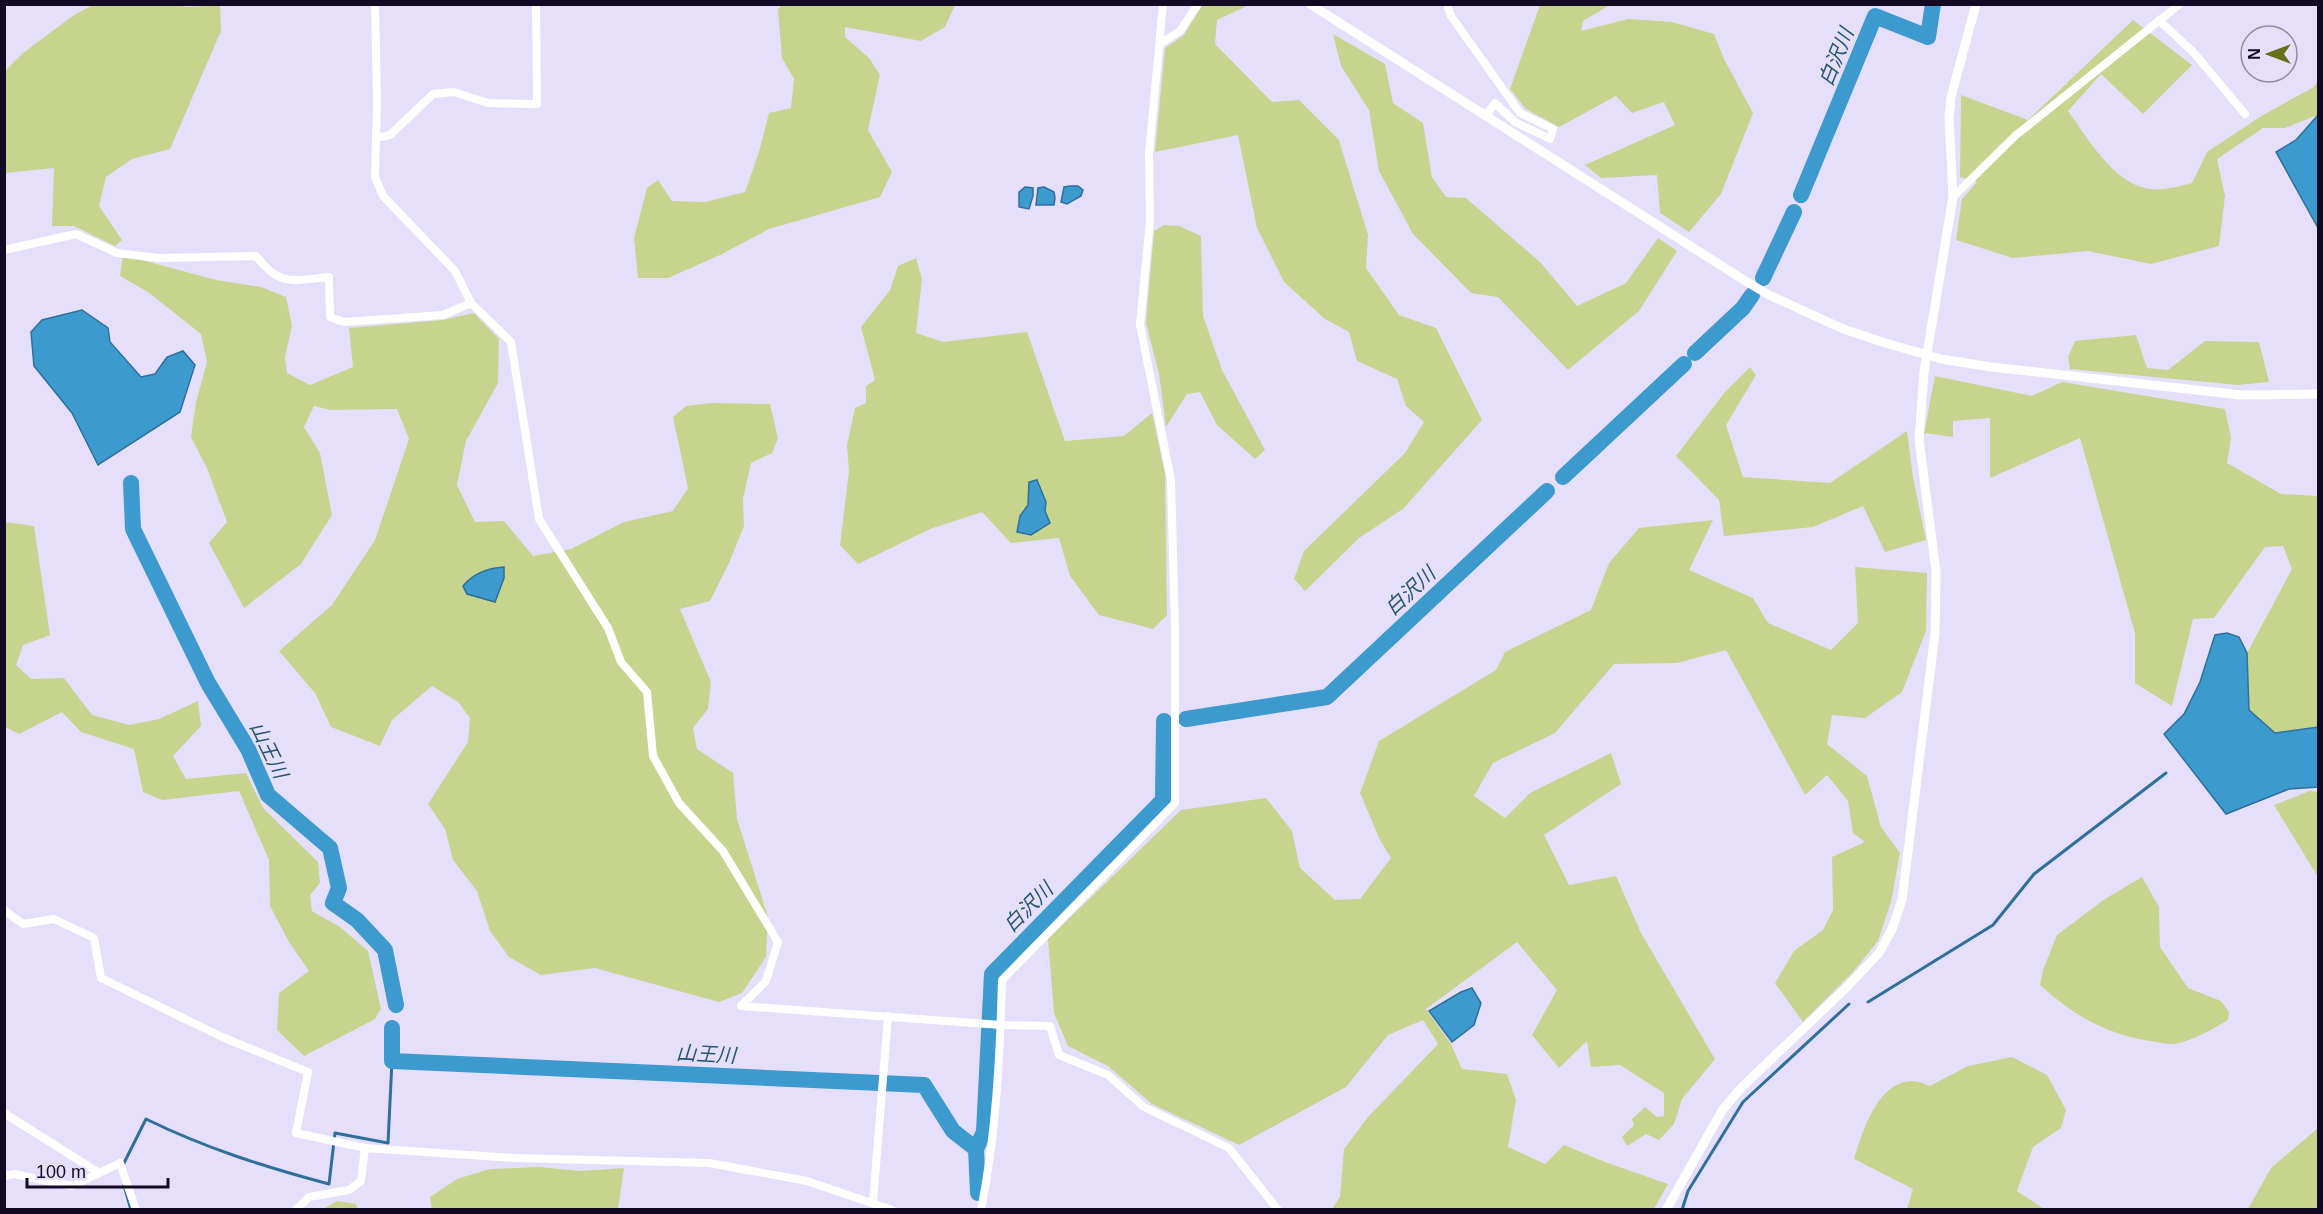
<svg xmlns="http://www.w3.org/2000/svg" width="2323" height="1214" viewBox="0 0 2323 1214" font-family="Helvetica,'Noto Sans JP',sans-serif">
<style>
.green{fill:#c7d48d}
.water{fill:#3c9acf;stroke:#2f6f9b;stroke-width:1.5}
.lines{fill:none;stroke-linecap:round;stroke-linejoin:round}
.stream{stroke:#2f6f9b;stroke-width:3}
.river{stroke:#3c9acf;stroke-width:16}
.minor{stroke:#fff;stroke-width:8}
.tertiary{stroke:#fff;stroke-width:9}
.labels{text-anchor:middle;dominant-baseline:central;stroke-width:5;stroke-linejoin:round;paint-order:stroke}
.water-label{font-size:20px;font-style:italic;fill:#255673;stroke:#e6dffc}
</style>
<rect width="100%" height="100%" fill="#e6dffc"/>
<!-- green -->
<g class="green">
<polygon points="1203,4 1249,5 1217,20 1215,44 1272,102 1299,100 1339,140 1368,235 1366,268 1399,315 1436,328 1482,420 1403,509 1359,538 1305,591 1294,579 1304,551 1405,453 1424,422 1406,406 1397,379 1357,361 1349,332 1325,319 1284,282 1257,228 1238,135 1155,152 1165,48 1184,35"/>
<polygon points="181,5 185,7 220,5 221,31 170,149 132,159 106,177 99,206 122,240 115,246 74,226 52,226 54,168 5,173 5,71 23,53 74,15 93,5"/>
<polygon points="781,5 955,5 945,27 921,41 845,27 845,37 869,58 880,75 868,130 892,172 880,197 769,229 720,255 668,278 638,278 634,238 647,188 658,180 672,201 705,202 745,192 759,152 769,113 791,108 794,79 782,58 778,10"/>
<polygon points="1540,5 1610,5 1583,21 1581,31 1628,19 1672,22 1714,34 1724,59 1753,113 1721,194 1689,232 1660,213 1657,175 1601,178 1585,165 1675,125 1664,102 1632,113 1616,96 1559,127 1526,109 1510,89"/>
<path d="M2133,20L2192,65L2143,114L2101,74L2068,111C2091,142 2119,195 2164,189C2173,188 2183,185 2192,183L2207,152L2263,115L2314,87L2318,80V115L2285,128H2263L2217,159L2225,196L2219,246L2151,264L2088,251L2013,258L1956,240L1962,199L1977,182L1960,177L1961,95L2028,120Z"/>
<polygon points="1333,34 1385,64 1393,103 1423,123 1432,177 1446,197 1466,198 1540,262 1577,306 1626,283 1658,238 1677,251 1639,311 1568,370 1498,297 1471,293 1413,234 1379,171 1369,110 1341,66"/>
<polygon points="1164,225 1179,226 1201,236 1203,316 1222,370 1265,450 1255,459 1217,425 1200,392 1187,394 1166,427 1159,374 1146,323 1154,231"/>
<polygon points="123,255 216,280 261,287 286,297 292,326 285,357 287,373 310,385 353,367 349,328 443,320 474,313 499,339 498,383 466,441 457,485 475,522 504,521 533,556 571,549 624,522 673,511 688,488 673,417 686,406 712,403 770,404 778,438 772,453 751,463 743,499 744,526 729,563 710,601 680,609 711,682 708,709 693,728 697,749 733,773 737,819 768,917 766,957 742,993 719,1002 595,968 541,975 509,957 490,931 477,891 453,860 445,829 428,804 468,742 470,718 458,702 432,686 392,720 380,746 331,727 315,693 279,651 332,605 375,540 409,439 397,409 331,410 314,406 304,427 320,453 332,515 301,564 244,608 209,543 227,522 207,468 191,437 196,402 207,362 201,334 148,292 120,276"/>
<polygon points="916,258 922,279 916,333 943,342 1027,332 1065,441 1124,436 1152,413 1165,474 1167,615 1153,629 1099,615 1070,576 1059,538 1011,543 982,512 930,529 858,564 840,545 849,471 847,445 855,408 866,403 866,386 875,380 861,327 890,290 898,266"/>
<polygon points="2136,335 2147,368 2168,370 2205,341 2259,342 2269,382 2238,385 2070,369 2068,357 2075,341"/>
<polygon points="1750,367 1756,375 1726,425 1743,477 1830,483 1907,431 1913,477 1926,540 1885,552 1863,506 1813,527 1724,536 1719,500 1676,456 1725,392"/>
<polygon points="1935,376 2032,396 2062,382 2225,409 2231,438 2227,463 2281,494 2318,496 2318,727 2275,733 2249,710 2247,653 2292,569 2283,546 2265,547 2214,618 2193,619 2172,706 2135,683 2135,633 2080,438 1990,478 1990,418 1953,421 1953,437 1924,433"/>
<polygon points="1713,520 1689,570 1753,598 1768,623 1831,650 1858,623 1855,567 1927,573 1926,631 1902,692 1865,718 1832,715 1827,744 1867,776 1881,827 1900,853 1891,902 1878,941 1853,972 1803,1022 1775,983 1794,951 1823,930 1833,910 1832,857 1865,842 1853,833 1848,801 1827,775 1805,795 1726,650 1677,663 1614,664 1555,733 1493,763 1474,796 1505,818 1530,793 1611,753 1621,784 1544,835 1569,885 1616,876 1641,933 1715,1059 1682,1099 1674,1124 1659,1140 1646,1134 1627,1146 1622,1137 1634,1125 1632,1119 1645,1107 1657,1117 1664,1116 1664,1093 1620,1065 1591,1067 1587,1041 1559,1068 1532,1035 1557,990 1517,942 1426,1009 1451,1044 1462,1069 1507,1074 1516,1100 1508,1147 1545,1164 1564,1145 1605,1162 1668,1184 1654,1209 1332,1209 1340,1197 1344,1149 1368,1117 1438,1044 1423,1020 1388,1035 1346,1087 1239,1145 1152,1104 1108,1066 1068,1046 1054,1013 1048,939 1181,810 1266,798 1292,831 1300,868 1335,900 1360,899 1391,858 1380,840 1360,793 1379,741 1496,670 1505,652 1591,610 1609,563 1639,528"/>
<polygon points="4,522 34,526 50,635 23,645 16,665 31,679 64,678 92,715 129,725 159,719 198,701 201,726 173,756 186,779 246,773 263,808 318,862 320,883 310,895 312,911 340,927 368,951 381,1009 375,1019 304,1056 277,1030 279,993 309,971 289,942 270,906 269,860 239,791 162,800 143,792 134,749 81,732 62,712 19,734 5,727"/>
<polygon points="2310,791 2318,792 2318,877 2274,805"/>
<path d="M2142,877L2159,907L2160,947L2188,988L2221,1001L2229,1012L2228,1020C2215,1028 2188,1043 2173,1044C2166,1044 2157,1042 2150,1041C2105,1034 2073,1015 2040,985L2043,970L2057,935L2105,899Z"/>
<path d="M2012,1057L2047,1075L2066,1110L2061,1128L2033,1147L2017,1191L2044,1209H1907L1913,1189L1854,1159C1863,1131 1877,1082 1912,1081C1918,1081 1925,1084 1930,1086L1968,1066Z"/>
<polygon points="2318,1128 2318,1209 2248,1209 2271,1168"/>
<polygon points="539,1167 580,1171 624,1168 618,1209 432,1209 430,1197 457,1179 490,1169"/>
<polygon points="337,1201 356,1204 358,1209 323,1209"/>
</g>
<!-- water -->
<g class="water">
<polygon points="2318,115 2318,228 2276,152 2296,140"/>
<polygon points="1070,186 1078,186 1083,190 1081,196 1067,204 1061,202 1064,187"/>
<polygon points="1025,187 1033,188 1033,196 1029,209 1019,207 1019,192"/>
<polygon points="1044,187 1054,192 1055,198 1054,205 1036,205 1038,188"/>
<polygon points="82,310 108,328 110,342 141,377 155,374 167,357 183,351 195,365 180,412 98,465 72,413 34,366 31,332 42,320"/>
<polygon points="1037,480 1046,502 1045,511 1050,523 1031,535 1017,532 1020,516 1028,505 1029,482"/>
<path d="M504,567V578L495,602L467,594L463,586C473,574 488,568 504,567Z"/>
<polygon points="2227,633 2239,637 2247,653 2249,710 2275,733 2318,727 2318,787 2289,789 2226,814 2164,734 2184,714 2200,682 2215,635"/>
<polygon points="1472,988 1481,1003 1474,1025 1452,1042 1429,1011 1461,992"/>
</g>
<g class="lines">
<!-- stream -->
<g class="stream">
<polyline points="1868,1002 1993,925 2034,874 2166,773"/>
<path d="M123,1165L146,1119C205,1148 265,1167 329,1184L335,1133L388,1143L392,1061"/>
<polyline points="124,1185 131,1210"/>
<polyline points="1682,1210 1688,1191 1743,1102 1849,1004"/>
</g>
<!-- river -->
<g class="river">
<polyline points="1801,195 1875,16 1928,37 1933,4"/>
<polyline points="1763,278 1794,212"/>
<polyline points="1695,353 1743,308 1752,295"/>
<polyline points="1563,477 1684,364"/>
<polyline points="131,483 133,529 208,683 248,749 268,795 330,848 339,888 333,903 357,920 385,950 396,1005"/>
<polyline points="1186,719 1327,697 1547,491"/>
<polyline points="392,1028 392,1061 924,1085 953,1131 976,1149"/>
<polyline points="978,1193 976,1149 984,1132 992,974 1163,800 1164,721"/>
</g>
<!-- minor -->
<g class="minor">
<polyline points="375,4 377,100 375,177 383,196 455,271 471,303 511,342 539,519 608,628 621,662 647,692 653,756 679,803 723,851 778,942 766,981 741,1006"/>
<polyline points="1447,4 1451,16 1520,113 1553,129 1550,139 1515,122 1495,103 1485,116"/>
<polyline points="2159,20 2194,53 2245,114"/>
<polyline points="1160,44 1180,31 1198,4"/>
<polyline points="376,138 390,135 433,94 454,92 488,103 537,104 536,4"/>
<polyline points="1953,197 2015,136 2180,4"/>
<path d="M4,250L76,234L117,253L158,258L256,256C281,288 293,280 329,277L330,317L344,322L443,315L471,303"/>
<polyline points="4,910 23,924 54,919 94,938 101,978 222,1037 308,1072 296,1133 365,1148 514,1158 709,1163 807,1181 892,1210"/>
<polyline points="741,1006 1001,1025 1050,1026 1059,1055 1108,1075 1144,1107 1229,1148 1278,1210"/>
<polyline points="4,1113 99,1173 120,1163 136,1210"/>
<polyline points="4,1176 14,1174 72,1186 99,1173"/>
<polyline points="873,1203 888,1016"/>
<polyline points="296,1210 309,1197 349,1190 361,1181 365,1148"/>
<path d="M981,1210C996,1135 1000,1057 1002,980L1175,803V629L1171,480L1140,325L1150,220L1149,154L1163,4"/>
</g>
<!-- tertiary -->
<g class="tertiary">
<polyline points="1310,4 1747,282 1769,295 1841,328 1882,342 1941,359 1991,367 2241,395 2318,394"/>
<polyline points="1666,1210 1723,1109 1742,1087 1846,988 1879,953 1892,929 1902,900 1935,633 1936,572 1919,439 1924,372 1953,197 1949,118 1951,97 1976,4"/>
</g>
</g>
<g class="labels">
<!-- water labels -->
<g class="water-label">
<text transform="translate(1836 57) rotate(-68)">白沢川</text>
<text transform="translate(1410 591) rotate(-43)">白沢川</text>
<text transform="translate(269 750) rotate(64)">山王川</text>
<text transform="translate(1028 907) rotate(-45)">白沢川</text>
<text transform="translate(706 1054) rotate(3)">山王川</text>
</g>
</g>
<!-- border -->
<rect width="2323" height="1214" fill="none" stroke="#120a22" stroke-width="12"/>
<!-- north arrow -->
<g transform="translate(2269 54) rotate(270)"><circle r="28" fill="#e6dffc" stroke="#918aa5" stroke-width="1.5"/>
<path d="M0-4.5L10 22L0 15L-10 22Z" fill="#65701a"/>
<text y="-9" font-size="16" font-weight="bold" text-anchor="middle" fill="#120a22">N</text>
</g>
<!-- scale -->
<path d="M27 1178v9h141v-9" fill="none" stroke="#120a22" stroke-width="3"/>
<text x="36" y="1178" font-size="18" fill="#120a22" stroke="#e6dffc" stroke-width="4.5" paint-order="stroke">100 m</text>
</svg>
